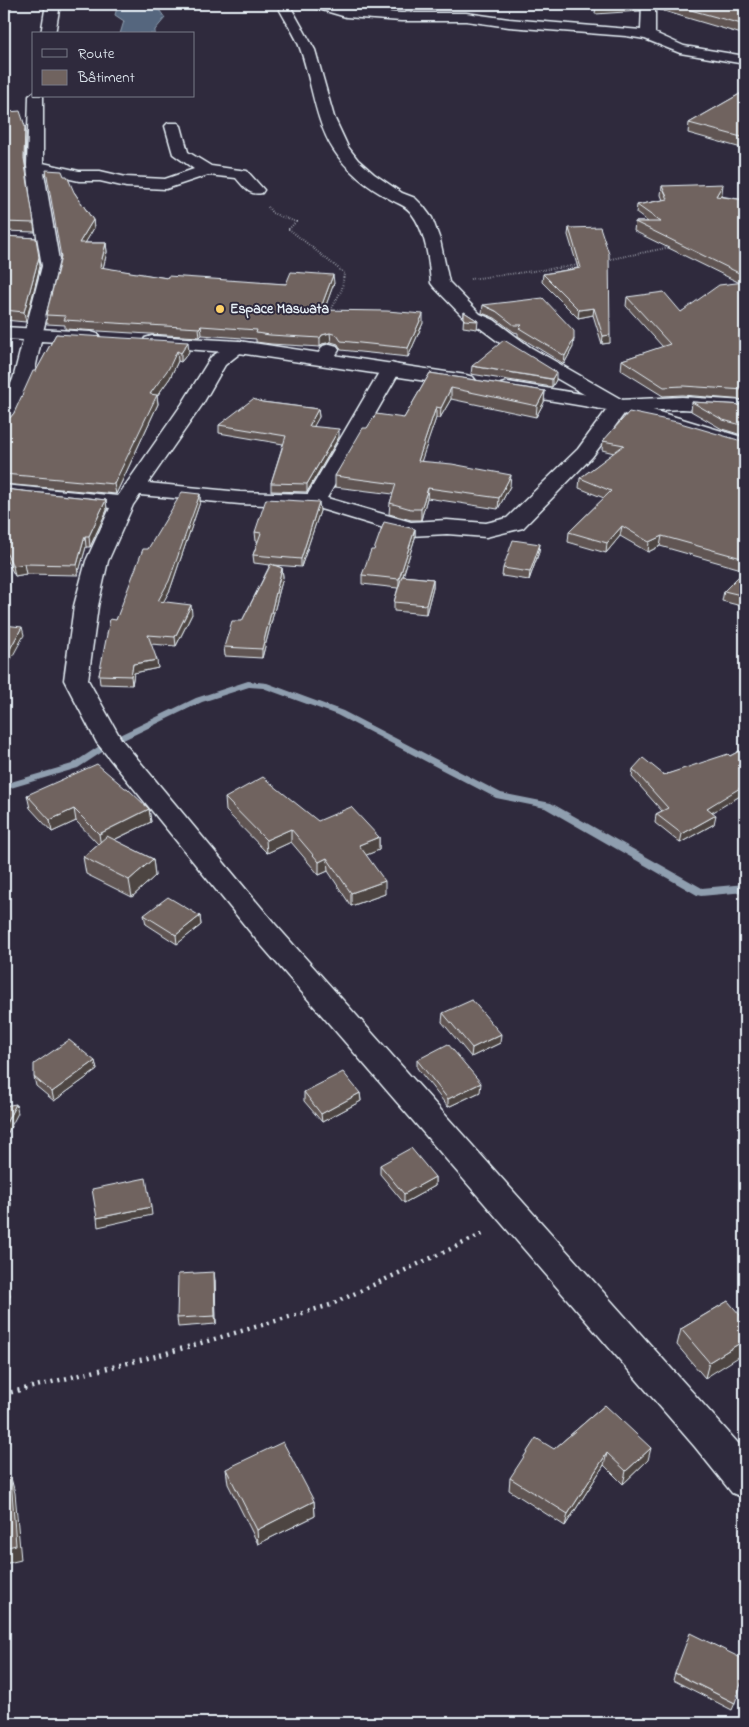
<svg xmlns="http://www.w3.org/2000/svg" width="749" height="1727" viewBox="0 0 749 1727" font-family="'Indie Flower',sans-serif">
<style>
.water{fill:#54667e;stroke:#8f9eaf}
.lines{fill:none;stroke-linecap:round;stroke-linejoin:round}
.stream{fill:#8f9eaf;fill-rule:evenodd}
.street-casing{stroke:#e8f1f8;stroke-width:3}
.secondary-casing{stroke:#e8f1f8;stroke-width:3}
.path-far1{stroke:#e8f1f8;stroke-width:2;stroke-dasharray:0.5 2;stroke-linecap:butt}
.path{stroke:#e8f1f8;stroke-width:4.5;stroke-dasharray:2 5;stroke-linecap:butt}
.street{fill:#2f2a3d;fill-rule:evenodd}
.secondary{fill:#2f2a3d;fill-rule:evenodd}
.wall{fill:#605552;stroke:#e8f1f8}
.shaded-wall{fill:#4e4542;stroke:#e8f1f8}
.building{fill:#70635f;stroke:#e8f1f8}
.poi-dot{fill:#ffd166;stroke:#2f2a3d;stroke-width:2}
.labels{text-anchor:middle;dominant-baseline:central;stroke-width:4;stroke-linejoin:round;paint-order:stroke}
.far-poi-label{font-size:14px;font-weight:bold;fill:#e8f1f8;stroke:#2f2a3d;text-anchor:start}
</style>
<rect width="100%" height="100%" fill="#2f2a3d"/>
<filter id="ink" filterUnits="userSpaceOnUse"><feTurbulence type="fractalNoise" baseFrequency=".02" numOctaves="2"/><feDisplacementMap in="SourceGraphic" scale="10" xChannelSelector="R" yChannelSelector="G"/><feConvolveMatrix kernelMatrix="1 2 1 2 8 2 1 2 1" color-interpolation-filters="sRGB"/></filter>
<g filter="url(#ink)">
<!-- water -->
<polygon class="water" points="118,4 161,4 153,7 160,11 165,18 155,30 155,34 120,34 124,21 115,15"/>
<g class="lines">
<!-- stream -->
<polygon class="stream" points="248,681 267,683 343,711 501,793 551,803 702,888 745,884 745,892 701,896 697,895 545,808 496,798 337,715 263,688 249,687 202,702 113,745 78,768 4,790 4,784 72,764 107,741 196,698"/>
<defs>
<g id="street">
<polygon points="46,4 60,4 55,34 41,34"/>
<path d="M277,4H289L315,50L334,117L348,147L358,160L374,174L402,193L415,198L423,206L432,218L440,240L449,282L480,314L494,320L530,347L626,402L745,438V450L624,414L592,457L523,528L486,537L447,534L410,536L314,507L240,504L140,495L133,505L108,561L98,606L88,680L121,739L275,924L745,1451V1498L732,1493L695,1447L255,938L97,743L64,680L74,606L86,561L110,508L4,497V485L118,496L182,404L211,357L232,343L239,341L246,343L248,347L225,365L202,405L148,483L240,492L308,494L381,369L384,365L391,363L398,365L401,369L327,498L411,522L447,520L486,523L507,518L578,449L608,408L516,355L480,328L468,322L434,287L431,283C429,261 426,232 412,214C406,205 398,204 390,199C367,187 347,171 333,149C315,120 312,83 301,51C296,34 284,20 277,4Z"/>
<polygon points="310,4 330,4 347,9 401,13 466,13 509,19 641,30 642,4 655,4 655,33 684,46 745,56 745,64 680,53 645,39 626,36 509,27 466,21 401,21 346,17 312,7"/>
<path d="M34,92V96H43V163L79,171H100L126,177L165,179L194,169L173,154L165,126L168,123H178L181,126L188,152L211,166L247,171L264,190L262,193C249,196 244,187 236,178L208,175L166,189L126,187L100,181H79L44,173L60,266L42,335L40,339L33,341L26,339L24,335L42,266L31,201L27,166L29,96Z"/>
<polygon points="330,344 337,346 339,350 331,363 324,365 317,363 315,359 323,346"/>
</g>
<g id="secondary">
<polygon points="4,327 91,332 98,334 100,338 98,342 91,344 41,341 33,379 14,422 11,426 4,428 4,400 13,379 23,340 4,339"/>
<polygon points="152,336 239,341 466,375 473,377 476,381 473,385 466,387 239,353 145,346 143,342 145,338"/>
<polygon points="508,382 619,400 682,397 745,401 745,413 682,409 619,412 501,392 498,388 501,384"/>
</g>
</defs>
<!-- street casing -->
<use href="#street" class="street-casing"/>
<!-- secondary casing -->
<use href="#secondary" class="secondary-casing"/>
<!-- path-far1 -->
<g class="path-far1">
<polyline points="268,207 272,213 296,222 289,229 344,273 342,289 329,314"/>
<polyline points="606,260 671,247"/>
<polyline points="470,279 581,265"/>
</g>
<!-- path -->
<polyline class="path" points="4,1394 160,1355 330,1305 485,1233"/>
<!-- street -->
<use href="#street" class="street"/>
<!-- secondary -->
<use href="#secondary" class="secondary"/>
</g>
<!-- wall -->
<g class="wall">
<polygon points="655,4 745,4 745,35 657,9"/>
<polygon points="745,91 745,149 688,133 689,123"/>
<polygon points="4,104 9,112 25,126 26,134 25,166 35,232 4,231"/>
<polygon points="662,186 722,193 720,196 745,200 745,400 682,395 663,396 621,370 622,360 663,347 626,306 627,297 681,312 740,283 634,231 635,222 648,222 636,213 637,205 663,200 661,195"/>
<polygon points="74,192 93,220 94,228 85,243 106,243 107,252 103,268 167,278 286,284 334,283 324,310 423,323 408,357 341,350 338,344 331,342 322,344 320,347 271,344 256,342 256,339 202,335 200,337 65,329 65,325 47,324 46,315 60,258"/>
<polygon points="569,228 610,343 602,344 593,315 578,318 542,282 543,274 578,268 568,235"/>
<polygon points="4,236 36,238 40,266 26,322 4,320"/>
<polygon points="483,305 573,347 564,364 518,336 518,333 514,332 495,318 482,313"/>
<polygon points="464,312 478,321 477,329 463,327"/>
<polygon points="56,334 189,352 181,362 178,361 170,378 157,396 158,404 116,494 4,484 4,419 10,418 14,413"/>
<polygon points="472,366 556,380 552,387 471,374"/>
<polygon points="430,373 545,391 544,402 536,417 451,399 440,418 436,418 421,461 510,486 498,509 427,498 421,520 411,520 389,514 390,503 393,494 335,487 335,476 367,428 404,418"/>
<polygon points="262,402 318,409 319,417 313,427 339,437 307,492 271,491 271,483 283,444 219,433 219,425"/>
<polygon points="692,402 745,405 745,436 722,429 691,411"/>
<polygon points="603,441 745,442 745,570 660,546 648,552 620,536 606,553 568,542 569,532 604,498 579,488 580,478 614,453 602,450"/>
<polygon points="4,489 106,500 107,510 90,547 86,547 78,575 26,574 15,576 4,556"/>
<polygon points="200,494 200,502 170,590 163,602 192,614 176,646 151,644 158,668 134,673 132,685 100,684 99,675 116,620 148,549"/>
<polygon points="320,511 301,567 274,565 282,568 283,577 262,658 225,656 224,647 242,621 270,565 254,563 253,555 258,541 256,541 255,532"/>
<polygon points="415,529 415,538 403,576 433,579 433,587 426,614 394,611 394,602 398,588 362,584 362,575 374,550"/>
<polygon points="539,552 529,580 502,576 503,568"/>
<polygon points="745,570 745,607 722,601 724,591"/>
<polygon points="745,748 745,793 712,812 714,824 680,843 655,823 656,814 662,811 632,777 633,769 664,775 730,756"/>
<polygon points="27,795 149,809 151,822 114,840 153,859 155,876 132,897 86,874 83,857 98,844 76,821 52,832 30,808"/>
<polygon points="225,798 379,837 379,850 366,855 385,894 351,906 328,871 319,875 291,842 267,853 226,811"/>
<polygon points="144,915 200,916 201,925 177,944 146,924"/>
<polygon points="443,1013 500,1043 471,1057 442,1022"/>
<polygon points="417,1060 480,1092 448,1107 417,1068"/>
<polygon points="95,1061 97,1070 54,1101 36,1086 34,1077"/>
<polygon points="304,1092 360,1093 361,1101 322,1122 304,1101"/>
<polygon points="380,1165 435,1177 435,1186 404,1203 380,1174"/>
<polygon points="4,1187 6,1187 11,1203 9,1237 4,1238"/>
<polygon points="215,1280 216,1324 178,1327 177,1318"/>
<polygon points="728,1301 705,1378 677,1345 681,1329"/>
<polygon points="605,1405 648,1460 623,1484 604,1465 565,1526 509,1490 510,1478 554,1449"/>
<polygon points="226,1469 314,1501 315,1516 258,1544 228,1484"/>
<polygon points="675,1673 735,1703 732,1710 673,1680"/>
</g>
<!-- shaded-wall -->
<g class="shaded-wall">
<polygon points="4,4 12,4 12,8 4,9"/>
<polygon points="621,4 641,4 640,11 595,14 596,6"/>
<polygon points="25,126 26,134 25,166 24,158"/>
<polygon points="723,184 722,193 715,204 716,196"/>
<polygon points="93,220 94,228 80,252 79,243"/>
<polygon points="106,243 107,252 101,276 100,267"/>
<polygon points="39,257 40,266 26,322 24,312"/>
<polygon points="333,275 334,283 321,319 320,310"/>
<polygon points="594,308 593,315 578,318 579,310"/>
<polygon points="423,314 423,323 408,357 408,348"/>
<polygon points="201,326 202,335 200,337 199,328"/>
<polygon points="330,333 331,342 322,344 320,347 320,338 322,335"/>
<polygon points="610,335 610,343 602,344 603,336"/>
<polygon points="574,339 573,347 564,364 565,356"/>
<polygon points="188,342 189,352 181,362 181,353"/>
<polygon points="177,351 178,361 170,378 157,396 158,404 116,494 114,484 150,394"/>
<polygon points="9,370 11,380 4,396 4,383"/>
<polygon points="556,372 556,380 552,387 552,379"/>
<polygon points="451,388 451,399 440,418 441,408"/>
<polygon points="545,391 544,402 536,417 537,406"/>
<polygon points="436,407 436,418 418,471 418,461"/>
<polygon points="318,409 319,417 309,435 309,426"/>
<polygon points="339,429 339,437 307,492 307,484"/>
<polygon points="511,475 510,486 498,509 499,498"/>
<polygon points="428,488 427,498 421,520 421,509"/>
<polygon points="200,494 200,502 170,590 159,610 158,601"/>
<polygon points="106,500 107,510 90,547 89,536"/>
<polygon points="319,502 320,511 301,567 301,559"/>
<polygon points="622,526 620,536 606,553 607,543"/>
<polygon points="415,529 415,538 399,588 399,579"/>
<polygon points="85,536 86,547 78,575 77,565"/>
<polygon points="662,536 660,546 648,552 649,542"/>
<polygon points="540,544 539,552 529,580 530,572"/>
<polygon points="24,564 26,574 15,576 13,566"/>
<polygon points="282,568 283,577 262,658 262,649"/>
<polygon points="433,579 433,587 426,614 426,605"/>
<polygon points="191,605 192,614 176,646 175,637"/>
<polygon points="22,627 24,635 4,672 4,660"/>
<polygon points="157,660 158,668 134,673 132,685 131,676 133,664"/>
<polygon points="745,782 745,793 705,817 707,808"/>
<polygon points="74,809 76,821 52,832 50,820"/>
<polygon points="149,809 151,822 101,846 99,834"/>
<polygon points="716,815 714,824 680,843 682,834"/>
<polygon points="291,829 291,842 267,853 266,840"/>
<polygon points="379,837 379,850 359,858 359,845"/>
<polygon points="327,858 328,871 319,875 319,862"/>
<polygon points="153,859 155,876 132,897 129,880"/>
<polygon points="385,881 385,894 351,906 351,893"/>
<polygon points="200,916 201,925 177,944 176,935"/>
<polygon points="501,1034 500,1043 471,1057 472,1048"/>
<polygon points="95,1061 97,1070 54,1101 52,1092"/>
<polygon points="481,1083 480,1092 448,1107 448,1099"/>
<polygon points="360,1093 361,1101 322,1122 321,1114"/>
<polygon points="16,1104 18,1113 4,1140 4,1127"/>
<polygon points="435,1177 435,1186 404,1203 404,1194"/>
<polygon points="6,1187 11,1203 9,1237 5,1221"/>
<polygon points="151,1207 152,1215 98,1227 97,1218"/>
<polygon points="214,1272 215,1280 216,1324 215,1316"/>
<polygon points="6,1279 10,1295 4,1314 4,1285"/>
<polygon points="745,1340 745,1353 705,1378 709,1362"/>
<polygon points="651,1448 648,1460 623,1484 626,1471"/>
<polygon points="607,1453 604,1465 565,1526 568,1514"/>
<polygon points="11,1478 15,1493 21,1560 4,1564 4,1548"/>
<polygon points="314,1501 315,1516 258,1544 257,1530"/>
</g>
<!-- building -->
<g class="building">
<polygon points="598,4 621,4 596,6"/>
<polygon points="669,4 745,4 745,25"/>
<polygon points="745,91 745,138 689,123"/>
<polygon points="7,103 8,112 20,111 25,126 24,158 34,223 4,222 4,104"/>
<polygon points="46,170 62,171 64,176 67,176 74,192 93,220 79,243 106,243 100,267 167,278 168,276 286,284 291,272 333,275 320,310 387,311 423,314 408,348 341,341 337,335 330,333 322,335 320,338 270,335 256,333 257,330 201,326 199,328 64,320 66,316 46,315 61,257"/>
<polygon points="723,184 716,196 745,200 745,276 635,222 661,222 637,205 668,199 662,186"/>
<polygon points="600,227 609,254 610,335 603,336 594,308 579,310 543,274 581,268 569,228"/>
<polygon points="4,236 36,238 39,257 24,312 4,310"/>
<polygon points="745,282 745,390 683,386 664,387 622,360 670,344 627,297 664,292 681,312 719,285"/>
<polygon points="543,298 574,331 574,339 565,356 519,328 522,325 514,325 496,311 483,305"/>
<polygon points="464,312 478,321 464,320"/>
<polygon points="56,334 188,342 181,353 177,351 169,368 150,394 157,395 114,484 4,474 4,419 10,418 14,413 33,371 36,371"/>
<polygon points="504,340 556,372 552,379 472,366"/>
<polygon points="4,370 9,370 4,383"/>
<polygon points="430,373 545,391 537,406 451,388 441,408 436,407 418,461 452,464 511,475 499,498 428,488 421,509 411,509 390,503 396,484 335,476 363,428 367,428 376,414 404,418"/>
<polygon points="253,399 262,402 318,409 309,426 339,429 307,484 271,483 286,436 219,425"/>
<polygon points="692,402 745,405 745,426 723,420"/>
<polygon points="629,412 677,422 745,442 745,559 662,536 649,542 622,526 607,543 569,532 611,491 580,478 624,445 603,441"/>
<polygon points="4,489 106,500 89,536 85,536 77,565 24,564 13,566 4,549"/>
<polygon points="182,492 200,494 169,581 158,601 191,605 175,637 148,635 157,660 133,664 131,676 99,675 110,619 116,620 143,549 148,549"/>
<polygon points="266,499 319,502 301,559 253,555 261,533 255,532"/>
<polygon points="384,522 415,529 399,579 362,575 371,550 374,550"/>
<polygon points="513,540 540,544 530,572 503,568"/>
<polygon points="271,564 282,568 262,649 224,647 232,621 242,621"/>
<polygon points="745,570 745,596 724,591"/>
<polygon points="402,576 433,579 426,605 394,602"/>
<polygon points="4,625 22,627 4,660"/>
<polygon points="745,748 745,785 707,808 716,815 682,834 656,814 668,808 633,769 643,758 664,775 728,754 730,756"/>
<polygon points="97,764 125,788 127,788 149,809 99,834 74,809 50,820 27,795"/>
<polygon points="263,777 318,821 351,807 379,837 359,845 385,881 351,893 327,858 319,862 291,829 266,840 225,798"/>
<polygon points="107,836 153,859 129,880 83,857"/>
<polygon points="168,897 200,916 176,935 144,915"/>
<polygon points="472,1000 501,1034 472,1048 443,1013"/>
<polygon points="69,1040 95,1061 52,1092 34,1077 34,1064"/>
<polygon points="448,1044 481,1083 448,1099 417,1060"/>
<polygon points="343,1072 360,1093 321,1114 304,1092"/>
<polygon points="16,1104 4,1127 4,1106"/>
<polygon points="411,1148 435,1177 404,1194 380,1165"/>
<polygon points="146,1178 151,1207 97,1218 92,1189"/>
<polygon points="4,1187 6,1187 5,1221 4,1221"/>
<polygon points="214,1272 215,1316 177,1318 178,1274"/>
<polygon points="728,1301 745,1321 745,1340 709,1362 681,1329"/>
<polygon points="605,1405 651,1448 626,1471 607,1453 568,1514 510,1478 536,1438 554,1449"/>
<polygon points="283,1442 314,1501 257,1530 226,1469"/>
<polygon points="11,1478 16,1545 4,1548 4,1479"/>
<polygon points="690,1633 745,1660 745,1671 735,1703 675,1673"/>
</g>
</g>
<!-- markers -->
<circle class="poi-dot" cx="220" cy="309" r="5"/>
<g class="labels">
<!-- far-poi labels -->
<g class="far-poi-label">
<text x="230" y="309">Espace Maswata</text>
</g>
</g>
<!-- margin -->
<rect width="749" height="1727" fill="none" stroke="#2f2a3d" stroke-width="20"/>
<rect x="10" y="10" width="729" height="1707" fill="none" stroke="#e8f1f8" stroke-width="2" filter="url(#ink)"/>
<!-- legend -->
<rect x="32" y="32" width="162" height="65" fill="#2f2a3d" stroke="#797a88"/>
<rect x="42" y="49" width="25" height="8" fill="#2f2a3d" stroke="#797a88"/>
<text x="78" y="58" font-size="15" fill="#e8f1f8">Route</text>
<rect x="42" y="70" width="25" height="15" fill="#70635f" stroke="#797a88"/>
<text x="78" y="82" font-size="15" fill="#e8f1f8">Bâtiment</text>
</svg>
